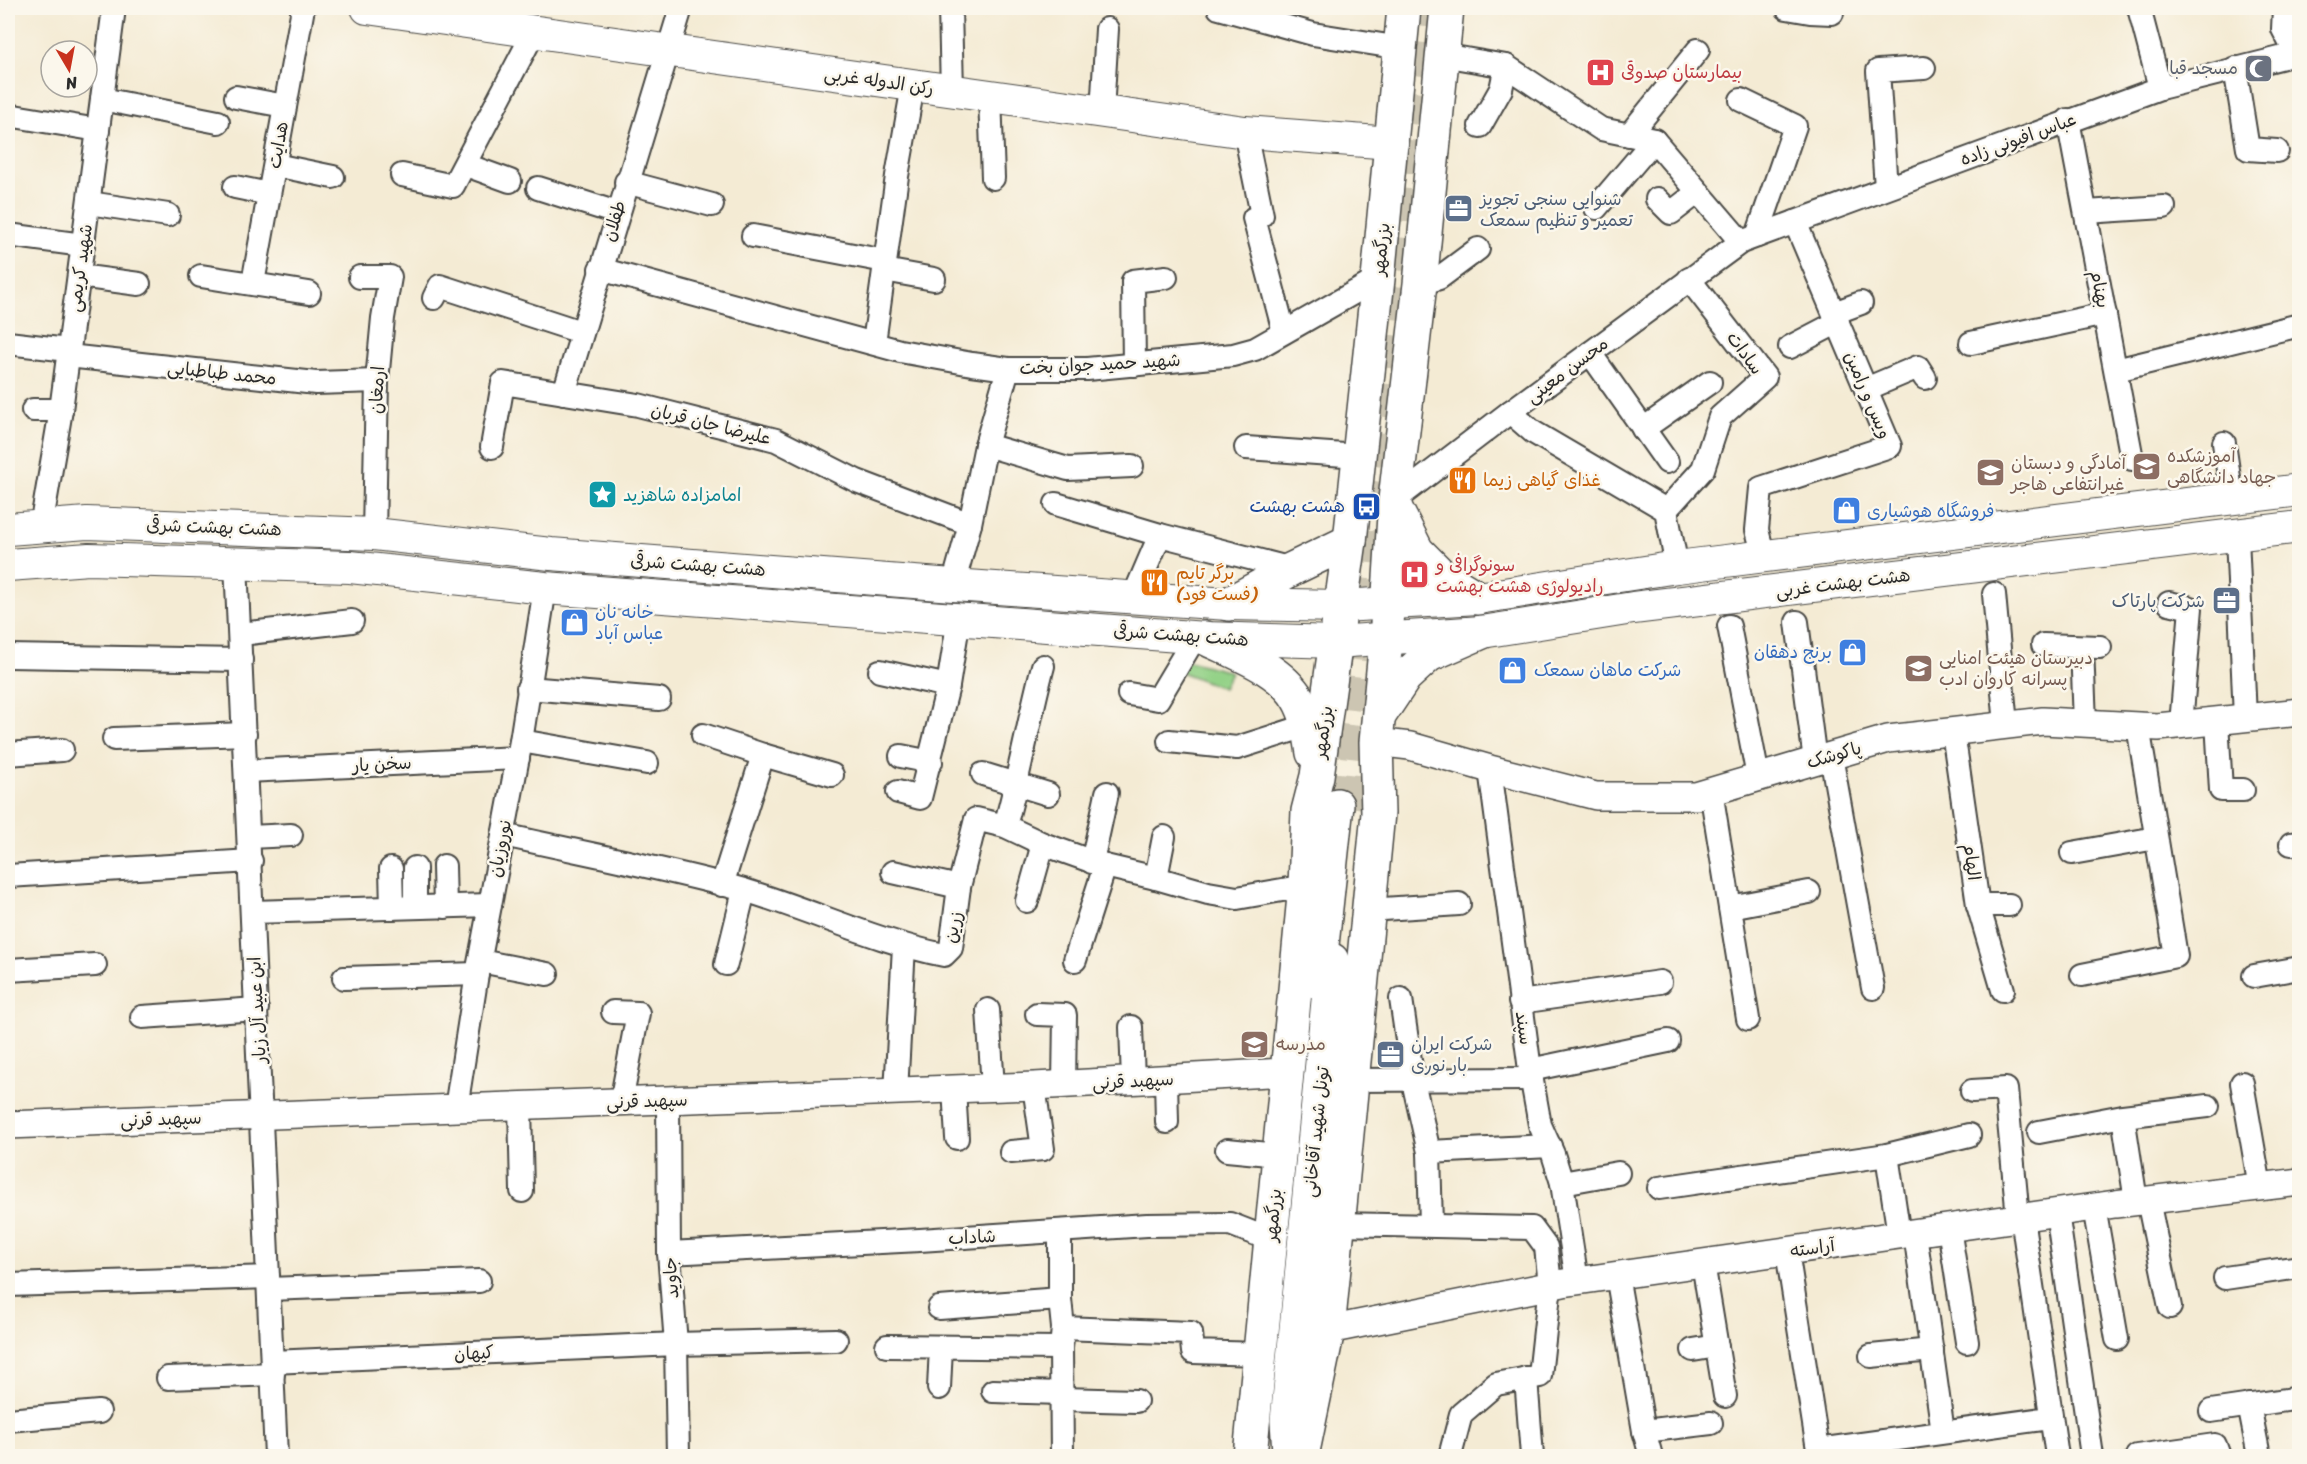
<svg xmlns="http://www.w3.org/2000/svg" width="2307" height="1464" viewBox="0 0 2307 1464" font-family="Sriracha,'Playpen Sans Arabic',sans-serif">
<style>
.green{fill:#94d288;stroke:#607e5a;stroke-width:1.5}
.lines{fill:none;stroke-linecap:round;stroke-linejoin:round}
.primary-tunnel{stroke:#ccc5b2;stroke-width:33;stroke-dasharray:33 16;stroke-linecap:butt}
.minor-casing{stroke:#494844;stroke-width:26}
.tertiary-casing{stroke:#494844;stroke-width:30}
.secondary-casing{stroke:#494844;stroke-width:34}
.primary-casing{stroke:#494844;stroke-width:36}
.minor{stroke:#fff;stroke-width:22}
.tertiary{stroke:#fff;stroke-width:27}
.secondary{stroke:#fff;stroke-width:32}
.primary{stroke:#fff;stroke-width:33}
.labels{text-anchor:middle;dominant-baseline:central;stroke-width:5;stroke-linejoin:round;paint-order:stroke}
.worship-label{font-size:18px;fill:#5b616d;stroke:#fbf7ec;text-anchor:end}
.health-label{font-size:18px;fill:#be3a42;stroke:#fbf7ec;text-anchor:start}
.street-label{font-size:18px;fill:#2b2b2b;stroke:#fbf7ec}
.service-label{font-size:18px;fill:#4e5e75;stroke:#fbf7ec;text-anchor:start}
.education-label{font-size:18px;fill:#785e54;stroke:#fbf7ec;text-anchor:start}
.food-label{font-size:18px;fill:#c56008;stroke:#fbf7ec;text-anchor:start}
.culture-label{font-size:18px;fill:#0d838f;stroke:#fbf7ec;text-anchor:start}
.transit-label{font-size:18px;fill:#164399;stroke:#fbf7ec;text-anchor:end}
.shop-label{font-size:18px;fill:#366cbe;stroke:#fbf7ec;text-anchor:start}
</style>
<rect width="100%" height="100%" fill="#fbf7ec"/>
<filter id="ink" filterUnits="userSpaceOnUse"><feTurbulence type="fractalNoise" baseFrequency=".0167" numOctaves="2"/><feDisplacementMap in="SourceGraphic" scale="12" xChannelSelector="R" yChannelSelector="G"/><feConvolveMatrix kernelMatrix="1 2 1 2 8 2 1 2 1" color-interpolation-filters="sRGB"/></filter>
<filter id="wash" filterUnits="userSpaceOnUse"><feTurbulence type="fractalNoise" baseFrequency=".008" numOctaves="4" result="noise"/><feDisplacementMap in="SourceGraphic" scale="24" xChannelSelector="R" yChannelSelector="G"/><feGaussianBlur stdDeviation="1.35" result="paint"/><feColorMatrix in="noise" values="0 0 0 0 0 0 0 0 0 0 0 0 0 0 0 0 0 1.4 0 .05"/><feComposite in="paint" operator="in"/></filter>
<g filter="url(#wash)">
<rect width="100%" height="100%" fill="#f4ebd4"/>
<!-- green -->
<polygon class="green" points="1185,660 1231,672 1223,688 1178,671"/>
</g>
<g filter="url(#ink)">
<g class="lines">
<!-- primary-tunnel -->
<polyline class="primary-tunnel" points="1347,807 1430,8"/>
<defs>
<g id="minor">
<polyline points="950,8 952,91"/>
<polyline points="1219,8 1313,34 1401,48"/>
<polyline points="1787,8 1810,12 1832,13"/>
<polyline points="2139,8 2160,88"/>
<polyline points="2284,8 2283,29 2296,54"/>
<polyline points="1442,55 1506,66 1601,129 1654,140 1741,242"/>
<polyline points="2235,68 2248,149 2277,151"/>
<polyline points="990,96 993,178"/>
<polyline points="236,97 285,106"/>
<polyline points="102,99 218,122"/>
<polyline points="1741,100 1795,126 1757,236"/>
<polyline points="1102,112 1107,29"/>
<polyline points="8,115 98,130"/>
<polyline points="2068,120 2132,459"/>
<polyline points="1480,126 1501,89 1506,66"/>
<polyline points="1245,132 1262,215 1254,218 1284,332"/>
<polyline points="1629,135 1698,50"/>
<polyline points="275,165 333,177"/>
<polyline points="466,165 510,181"/>
<polyline points="402,175 453,186 534,32"/>
<polyline points="626,182 712,205"/>
<polyline points="235,187 269,194"/>
<polyline points="538,188 617,213"/>
<polyline points="1886,188 1878,71 1924,68"/>
<polyline points="1657,199 1671,213 1698,192"/>
<polyline points="89,203 168,215"/>
<polyline points="1596,208 1654,140"/>
<polyline points="2086,212 2164,207"/>
<polyline points="8,235 83,245"/>
<polyline points="753,236 885,261"/>
<polyline points="600,269 900,351 972,364 1008,369 1087,369 1233,355 1255,349 1378,279"/>
<polyline points="884,270 934,279"/>
<polyline points="79,276 139,284"/>
<polyline points="201,276 309,293"/>
<polyline points="360,277 390,277 383,318 377,381 374,534"/>
<polyline points="253,283 303,8"/>
<polyline points="1420,284 1439,278 1478,249"/>
<polyline points="434,298 440,286 581,332"/>
<polyline points="1834,313 1861,303"/>
<polyline points="8,343 68,350"/>
<polyline points="874,343 897,176 913,86"/>
<polyline points="1971,343 2105,314"/>
<polyline points="1790,347 1838,322"/>
<polyline points="1590,353 1667,462"/>
<polyline points="68,356 316,383 377,381"/>
<polyline points="1134,365 1133,281 1166,277"/>
<polyline points="2116,370 2300,325"/>
<polyline points="1866,389 1918,367 1925,378"/>
<polyline points="564,393 681,8"/>
<polyline points="33,410 61,410"/>
<polyline points="1510,412 1533,432 1666,510 1677,567"/>
<polyline points="1643,429 1710,382"/>
<polyline points="2224,443 2232,498"/>
<polyline points="986,445 1068,469 1132,466"/>
<polyline points="492,447 503,383 638,405 776,440 857,481 970,524"/>
<polyline points="1246,448 1359,456"/>
<polyline points="1395,500 1510,412 1741,242 2160,88 2296,54 2300,57"/>
<polyline points="1056,504 1160,535 1292,569"/>
<polyline points="1666,510 1703,469 1720,417 1765,377 1689,279"/>
<polyline points="41,527 61,410 114,8"/>
<polyline points="2237,536 2245,718"/>
<polyline points="1764,557 1757,530 1761,488 1890,446 1795,222"/>
<polyline points="236,563 276,1456"/>
<polyline points="953,585 970,524 986,445 1008,369"/>
<polyline points="1994,594 2006,725"/>
<polyline points="1133,598 1160,535"/>
<polyline points="2169,603 2191,608 2181,724"/>
<polyline points="1797,622 1815,761"/>
<polyline points="1729,626 1758,777"/>
<polyline points="241,634 352,621"/>
<polyline points="2043,645 2100,647"/>
<polyline points="2082,647 2085,723"/>
<polyline points="8,656 241,660"/>
<polyline points="880,671 948,686"/>
<polyline points="528,688 659,699"/>
<polyline points="1129,694 1158,699 1195,637"/>
<polyline points="2217,721 2221,790 2243,790"/>
<polyline points="1953,732 1978,905 2003,990"/>
<polyline points="703,735 763,755 832,775"/>
<polyline points="114,739 245,734"/>
<polyline points="521,741 647,763"/>
<polyline points="1169,741 1237,748 1309,725"/>
<polyline points="8,754 62,750"/>
<polyline points="901,756 931,762"/>
<polyline points="1831,756 1873,988"/>
<polyline points="1490,769 1530,1070 1540,1125 1553,1154 1562,1183 1577,1281"/>
<polyline points="246,771 518,758"/>
<polyline points="983,774 1048,794"/>
<polyline points="1711,791 1748,1019"/>
<polyline points="898,792 920,798 948,686 959,618"/>
<path d="M1005,826C1020,773 1029,719 1043,666"/>
<path d="M503,835C583,853 664,868 744,890C811,910 875,941 944,955L951,948L959,887L976,819L1005,826L1043,844L1105,866L1156,878L1208,893L1237,898L1305,886"/>
<polyline points="249,837 291,835"/>
<polyline points="2291,844 2300,843"/>
<polyline points="2072,853 2156,838"/>
<polyline points="1092,862 1107,793"/>
<polyline points="444,866 445,907"/>
<polyline points="415,868 415,907"/>
<polyline points="391,869 392,908"/>
<polyline points="893,872 959,887"/>
<polyline points="8,876 251,861"/>
<polyline points="1156,878 1164,837"/>
<polyline points="722,885 763,755"/>
<polyline points="1027,901 1043,844"/>
<polyline points="1978,905 2009,905"/>
<polyline points="1730,907 1809,892"/>
<polyline points="1368,910 1459,904"/>
<polyline points="252,912 490,905"/>
<polyline points="1075,960 1105,866"/>
<polyline points="480,961 547,974"/>
<polyline points="726,964 744,891"/>
<polyline points="8,970 95,965"/>
<polyline points="2082,975 2176,956 2138,726"/>
<polyline points="2254,976 2300,968"/>
<polyline points="344,978 477,974"/>
<polyline points="1401,999 1413,1081 1429,1152 1431,1225"/>
<polyline points="1520,1002 1660,982"/>
<polyline points="988,1010 993,1088"/>
<polyline points="613,1012 638,1013 621,1102"/>
<polyline points="1037,1014 1065,1015 1064,1085"/>
<polyline points="142,1017 257,1009"/>
<polyline points="1131,1027 1133,1080"/>
<polyline points="1530,1070 1668,1041"/>
<polyline points="1166,1079 1167,1122"/>
<polyline points="1351,1080 1532,1079"/>
<polyline points="2242,1083 2260,1187"/>
<polyline points="954,1089 957,1138"/>
<polyline points="1972,1091 2006,1089 2018,1218"/>
<polyline points="896,1092 904,946"/>
<polyline points="668,1100 669,1253 676,1344 678,1456"/>
<polyline points="520,1106 522,1191"/>
<polyline points="456,1108 477,974 521,741 545,588"/>
<polyline points="2123,1116 2136,1201"/>
<polyline points="2039,1132 2123,1116 2208,1106"/>
<polyline points="1227,1150 1279,1155"/>
<polyline points="1011,1152 1043,1149 1034,1086"/>
<polyline points="1429,1152 1550,1146"/>
<polyline points="1887,1155 1899,1235"/>
<polyline points="1562,1183 1618,1173"/>
<polyline points="1659,1188 1887,1155 1969,1135"/>
<polyline points="2148,1200 2170,1307"/>
<polyline points="2094,1207 2117,1339"/>
<polyline points="2057,1212 2092,1456"/>
<polyline points="2022,1217 2057,1456"/>
<polyline points="1338,1224 1532,1228 1546,1247 1550,1285 1540,1376 1496,1384 1461,1414 1450,1456"/>
<polyline points="1949,1228 1967,1342"/>
<polyline points="1060,1232 1060,1299 1063,1328 1061,1348 1062,1456"/>
<polyline points="1915,1233 1943,1432"/>
<polyline points="1787,1251 1819,1456"/>
<polyline points="669,1253 920,1240 1147,1225 1230,1224 1271,1240"/>
<polyline points="1703,1263 1725,1396"/>
<polyline points="1617,1275 1644,1431 1651,1456"/>
<polyline points="2225,1278 2300,1267"/>
<polyline points="8,1285 268,1277"/>
<polyline points="269,1289 479,1281"/>
<polyline points="939,1308 1060,1299"/>
<polyline points="1063,1328 1191,1333 1193,1352 1259,1354"/>
<polyline points="887,1346 1061,1348"/>
<polyline points="1693,1350 1717,1346"/>
<polyline points="1871,1356 1932,1350"/>
<polyline points="272,1362 676,1344 836,1340"/>
<polyline points="168,1378 273,1374"/>
<polyline points="1526,1378 1532,1456"/>
<polyline points="939,1388 941,1347"/>
<polyline points="993,1391 1063,1393"/>
<polyline points="1062,1399 1136,1401"/>
<polyline points="2249,1405 2259,1456"/>
<polyline points="2211,1411 2300,1398"/>
<polyline points="8,1420 99,1412"/>
<polyline points="1644,1431 1711,1423"/>
<polyline points="1818,1450 2050,1418"/>
<polyline points="2137,1456 2215,1445 2219,1456"/>
</g>
<g id="tertiary">
<polyline points="1376,742 1410,746 1490,769 1596,796 1696,796 1888,739 2043,721 2158,727 2300,712"/>
<polyline points="8,1125 1034,1086 1286,1072"/>
<polyline points="1328,1330 1563,1283 2115,1204 2300,1182"/>
</g>
<g id="secondary">
<polyline points="367,8 1245,132 1392,143"/>
<polyline points="8,529 87,523 374,534 551,554 953,585 1228,604 1342,606 1478,598 1677,567 2300,490"/>
<polyline points="8,565 89,559 350,567 545,588 1205,638 1335,642 1482,632 1633,608 2300,527"/>
</g>
<g id="primary">
<polyline points="1396,509 1417,551 1442,576 1478,598"/>
<polyline points="1228,604 1292,569 1350,541"/>
<path d="M1205,638C1236,653 1280,668 1298,699C1308,716 1310,735 1313,753"/>
<polyline points="1381,713 1405,677 1429,655 1482,632"/>
<polyline points="1318,982 1337,805"/>
<polyline points="1289,1452 1287,1421 1332,960"/>
<polyline points="1250,1456 1305,886 1308,811 1317,776 1350,541 1378,279 1404,8"/>
<polyline points="1302,1456 1328,1330 1378,813 1376,742 1386,640 1395,500 1420,284 1447,8"/>
</g>
</defs>
<!-- minor casing -->
<use href="#minor" class="minor-casing"/>
<!-- tertiary casing -->
<use href="#tertiary" class="tertiary-casing"/>
<!-- secondary casing -->
<use href="#secondary" class="secondary-casing"/>
<!-- primary casing -->
<use href="#primary" class="primary-casing"/>
<!-- minor -->
<use href="#minor" class="minor"/>
<!-- tertiary -->
<use href="#tertiary" class="tertiary"/>
<!-- secondary -->
<use href="#secondary" class="secondary"/>
<!-- primary -->
<use href="#primary" class="primary"/>
</g>
</g>
<!-- icons -->
<defs>
<symbol id="mosque-square" viewBox="-11 -11 22 22"><rect x="-9" y="-9" width="18" height="18" rx="4" fill="#6b7280" stroke="#fbf7ec"/><path d="M3.5-4.9A6 6 0 1 0 3.5 4.9A5 5 0 1 1 3.5-4.9Z" fill="#fff"/></symbol>
<symbol id="hospital-square" viewBox="-11 -11 22 22"><rect x="-9" y="-9" width="18" height="18" rx="4" fill="#e0444e" stroke="#fbf7ec"/><path d="M-5-5h3v3.5h4V-5h3V5h-3V1.5h-4V5h-3Z" fill="#fff"/></symbol>
<symbol id="office-square" viewBox="-11 -11 22 22"><rect x="-9" y="-9" width="18" height="18" rx="4" fill="#5c6f8a" stroke="#fbf7ec"/><path d="M-6-3h4V-5.5h4V-3h4V5H-6ZM-1-4.5V-3h2v-1.5ZM-6 0V1H6V0Z" fill="#fff"/></symbol>
<symbol id="school-square" viewBox="-11 -11 22 22"><rect x="-9" y="-9" width="18" height="18" rx="4" fill="#8d6e63" stroke="#fbf7ec"/><path d="M0-5L7-2L0 1L-7-2ZM-4 1L0 2.5L4 1V4Q0 6-4 4Z" fill="#fff"/></symbol>
<symbol id="restaurant-square" viewBox="-11 -11 22 22"><rect x="-9" y="-9" width="18" height="18" rx="4" fill="#e8710a" stroke="#fbf7ec"/><path d="M-5-6h1v4h1v-4h1v4h1v-4h1v5L-1.5 .5V6h-2V.5L-5-1ZM5-6V6H3V1.5H1.5Q1.5-4 5-6Z" fill="#fff"/></symbol>
<symbol id="sight-square" viewBox="-11 -11 22 22"><rect x="-9" y="-9" width="18" height="18" rx="4" fill="#0f9aa8" stroke="#fbf7ec"/><path d="M0-6L1.8-2.2L6-1.7L2.9 1.2L3.7 5.4L0 3.3L-3.7 5.4L-2.9 1.2L-6-1.7L-1.8-2.2Z" fill="#fff"/></symbol>
<symbol id="bus-square" viewBox="-11 -11 22 22"><rect x="-9" y="-9" width="18" height="18" rx="4" fill="#1a4fb4" stroke="#fbf7ec"/><path d="M-5-6H5V4H4V6H2V4H-2V6H-4V4H-5ZM-3.5-4V0h7V-4ZM-3.5 1.2v1.5H-2V1.2ZM2 1.2v1.5H3.5V1.2Z" fill="#fff"/></symbol>
<symbol id="shop-square" viewBox="-11 -11 22 22"><rect x="-9" y="-9" width="18" height="18" rx="4" fill="#3f7fe0" stroke="#fbf7ec"/><path d="M-5-2.5h2.3a2.7 3.5 0 0 1 5.4 0H5L5.5 6h-11ZM-1.5-2.5h3a1.5 2.3 0 0 0-3 0Z" fill="#fff"/></symbol>
</defs>
<g fill-rule="evenodd">
<use href="#mosque-square" x="2242" y="52" width="33" height="33"/>
<use href="#hospital-square" x="1584" y="56" width="33" height="33"/>
<use href="#office-square" x="1442" y="192" width="33" height="33"/>
<use href="#school-square" x="2130" y="450" width="33" height="33"/>
<use href="#school-square" x="1974" y="456" width="33" height="33"/>
<use href="#restaurant-square" x="1446" y="464" width="33" height="33"/>
<use href="#sight-square" x="586" y="478" width="33" height="33"/>
<use href="#bus-square" x="1350" y="490" width="33" height="33"/>
<use href="#shop-square" x="1830" y="494" width="33" height="33"/>
<use href="#hospital-square" x="1398" y="558" width="33" height="33"/>
<use href="#restaurant-square" x="1138" y="566" width="33" height="33"/>
<use href="#office-square" x="2210" y="584" width="33" height="33"/>
<use href="#shop-square" x="558" y="606" width="33" height="33"/>
<use href="#shop-square" x="1836" y="636" width="33" height="33"/>
<use href="#school-square" x="1902" y="652" width="33" height="33"/>
<use href="#shop-square" x="1496" y="654" width="33" height="33"/>
<use href="#school-square" x="1238" y="1028" width="33" height="33"/>
<use href="#office-square" x="1374" y="1038" width="33" height="33"/>
</g>
<g class="labels">
<!-- worship labels -->
<g class="worship-label">
<text x="2238" y="68">مسجد قبا</text>
</g>
<!-- health labels -->
<g class="health-label">
<text x="1621" y="72">بیمارستان صدوقی</text>
<text x="1436" y="565">سونوگرافی و<tspan x="1436" dy="21">رادیولوژی هشت بهشت</tspan></text>
</g>
<!-- street labels -->
<g class="street-label">
<text transform="translate(879 81) rotate(8)">رکن الدوله غربی</text>
<text transform="translate(2018 139) rotate(-20)">عباس افیونی زاده</text>
<text transform="translate(278 145) rotate(-80)">هدایت</text>
<text transform="translate(614 221) rotate(-73)">طفلان</text>
<text transform="translate(1381 249) rotate(-84)">بزرگمهر</text>
<text transform="translate(80 268) rotate(-82)">شهید کریمی</text>
<text transform="translate(2100 289) rotate(79)">بهنام</text>
<text transform="translate(1745 353) rotate(54)">سادات</text>
<text transform="translate(1100 364) rotate(-3)">شهید حمید جوان بخت</text>
<text transform="translate(1567 370) rotate(-37)">محسن معینی</text>
<text transform="translate(222 373) rotate(6)">محمد طباطبایی</text>
<text transform="translate(377 390) rotate(-87)">ارمغان</text>
<text transform="translate(1868 395) rotate(67)">ویس و رامین</text>
<text transform="translate(711 424) rotate(14)">علیرضا جان قربان</text>
<text transform="translate(214 527) rotate(2)">هشت بهشت شرقی</text>
<text transform="translate(698 565) rotate(4)">هشت بهشت شرقی</text>
<text transform="translate(1843 583) rotate(-7)">هشت بهشت غربی</text>
<text transform="translate(1181 635) rotate(4)">هشت بهشت شرقی</text>
<text transform="translate(1323 732) rotate(-82)">بزرگمهر</text>
<text transform="translate(1834 755) rotate(-16)">پاکوشک</text>
<text transform="translate(382 764) rotate(-3)">سخن یار</text>
<text transform="translate(500 848) rotate(-79)">نوروزیان</text>
<text transform="translate(1972 862) rotate(82)">الهام</text>
<text transform="translate(953 927) rotate(-79)">زرین</text>
<text transform="translate(257 1010) rotate(-93)">ابن عبید آل زیار</text>
<text transform="translate(1524 1028) rotate(82)">سپند</text>
<text transform="translate(1133 1081) rotate(-3)">سپهبد قرنی</text>
<text transform="translate(647 1101) rotate(-2)">سپهبد قرنی</text>
<text transform="translate(161 1119) rotate(-2)">سپهبد قرنی</text>
<text transform="translate(1316 1132) rotate(-84)">تونل شهید آقاخانی</text>
<text transform="translate(1273 1215) rotate(-85)">بزرگمهر</text>
<text transform="translate(972 1237) rotate(-3)">شاداب</text>
<text transform="translate(1812 1248) rotate(-8)">آراسته</text>
<text transform="translate(671 1278) rotate(-94)">جاوید</text>
<text transform="translate(474 1353) rotate(-3)">کیهان</text>
</g>
<!-- service labels -->
<g class="service-label">
<text x="1480" y="199">شنوایی سنجی تجویز<tspan x="1480" dy="21">تعمیر و تنظیم سمعک</tspan></text>
<text x="2205" y="601" text-anchor="end">شرکت پارتاک</text>
<text x="1411" y="1044">شرکت ایران<tspan x="1411" dy="21">بار نوری</tspan></text>
</g>
<!-- education labels -->
<g class="education-label">
<text x="2167" y="456">آموزشکده<tspan x="2167" dy="21">جهاد دانشگاهی</tspan></text>
<text x="2011" y="463">آمادگی و دبستان<tspan x="2011" dy="21">غیرانتفاعی هاجر</tspan></text>
<text x="1939" y="658">دبیرستان هیئت امنایی<tspan x="1939" dy="21">پسرانه کاروان ادب</tspan></text>
<text x="1276" y="1044">مدرسه</text>
</g>
<!-- food labels -->
<g class="food-label">
<text x="1483" y="480">غذای گیاهی زیما</text>
<text x="1176" y="573">برگر تایم<tspan x="1176" dy="21">(فست فود)</tspan></text>
</g>
<!-- culture labels -->
<g class="culture-label">
<text x="623" y="495">امامزاده شاهزید</text>
</g>
<!-- transit labels -->
<g class="transit-label">
<text x="1345" y="506">هشت بهشت</text>
</g>
<!-- shop labels -->
<g class="shop-label">
<text x="1867" y="511">فروشگاه هوشیاری</text>
<text x="595" y="612">خانه نان<tspan x="595" dy="21">عباس آباد</tspan></text>
<text x="1832" y="652" text-anchor="end">برنج دهقان</text>
<text x="1534" y="670">شرکت ماهان سمعک</text>
</g>
</g>
<!-- margin -->
<rect width="2307" height="1464" fill="none" stroke="#fbf7ec" stroke-width="30"/>
<!-- north arrow -->
<g transform="translate(69 69) rotate(170)"><circle r="28" fill="#fbf7ec" stroke="#a8a59f" stroke-width="1.5"/>
<path d="M0-4.5L10 22L0 15L-10 22Z" fill="#c8321e"/>
<text y="-9" font-size="16" font-weight="bold" text-anchor="middle" fill="#2b2b2b">N</text>
</g>
</svg>
